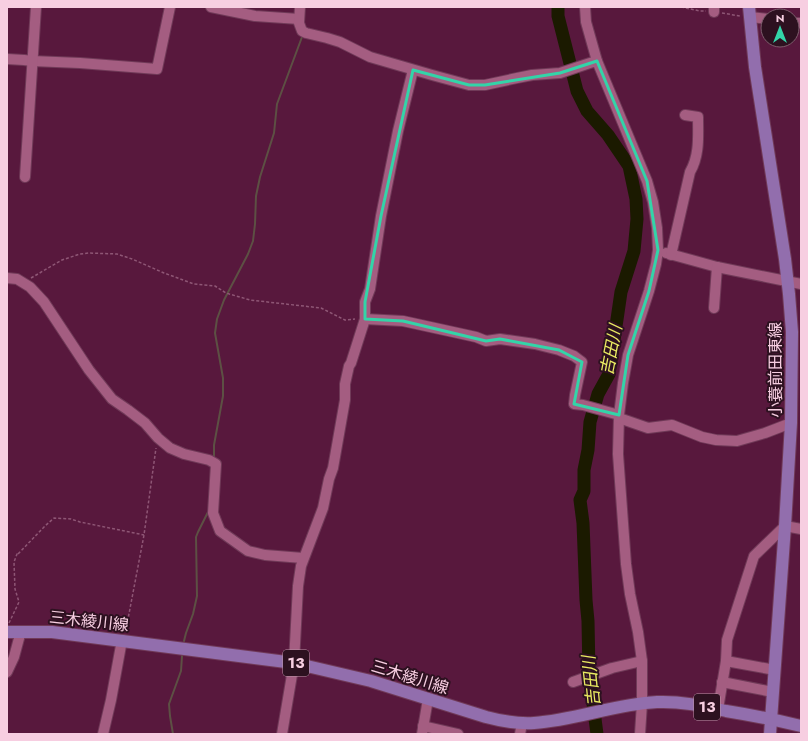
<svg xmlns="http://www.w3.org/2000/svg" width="808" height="741" viewBox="0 0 808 741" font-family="Jost,'Noto Sans JP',sans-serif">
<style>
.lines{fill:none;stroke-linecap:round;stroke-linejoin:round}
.stream{stroke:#5d5044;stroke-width:2}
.river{stroke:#1b1a00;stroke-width:13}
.minor-casing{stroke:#703a58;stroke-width:12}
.major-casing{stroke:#703a58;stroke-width:14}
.path{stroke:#8e5675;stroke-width:1.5;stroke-dasharray:3 2;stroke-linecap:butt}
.minor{stroke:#a45d81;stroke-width:10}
.major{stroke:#926ead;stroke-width:12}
.marked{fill:none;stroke:#33d4a8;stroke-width:3;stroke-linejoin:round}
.labels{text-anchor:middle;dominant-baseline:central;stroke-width:4;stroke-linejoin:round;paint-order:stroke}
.shield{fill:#2d1120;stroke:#ba95a7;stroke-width:1}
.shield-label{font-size:15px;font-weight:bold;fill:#f7cee1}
.street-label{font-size:16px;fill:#f7cee1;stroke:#2d1120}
.water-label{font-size:17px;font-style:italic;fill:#eaeb62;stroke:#2d1120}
</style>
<rect width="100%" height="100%" fill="#58183d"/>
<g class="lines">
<!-- stream -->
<g class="stream">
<polyline points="214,459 214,445 223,396 223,378 215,333 217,319 224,300 248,254 253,241 255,224 256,196 260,177 274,133 277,104 302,37"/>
<polyline points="184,641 186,633 193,614 197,596 196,537 198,532 208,512"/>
<polyline points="173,734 170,716 169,704 181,671 182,656"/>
</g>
<!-- river -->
<polyline class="river" points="558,7 558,16 577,91 587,111 608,135 629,166 636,199 637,219 634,251 621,292 609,374 598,394 590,422 588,450 584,470 584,491 580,500 583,523 586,600 588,621 589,673 597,734"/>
<defs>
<g id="minor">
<polyline points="211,7 255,16 299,19"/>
<polyline points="300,7 299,23 302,31 306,33 327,38 340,42 370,57 432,75 469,85 485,85 517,78 532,75 560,73 590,63 597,61"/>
<polyline points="585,7 586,22 597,61 647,181 653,202 657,228 658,250 656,264 649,291 628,355 623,383 619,415 618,454 626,564 630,594 638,632 642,661 642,703 640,734"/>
<polyline points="714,12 714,7"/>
<polyline points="750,17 768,19"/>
<polyline points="792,23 801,23"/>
<polyline points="7,59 24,60 32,61 80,63 157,69 170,7"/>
<polyline points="25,177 36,7"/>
<polyline points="666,253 717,267 801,284"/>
<path d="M671,255L690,172C700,155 698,135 698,117L685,115"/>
<polyline points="7,278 17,279 30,287 44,302 89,370 112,399 128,410 145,423 158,438 170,448 184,454 209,460 216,464 213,513 220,531 248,551 265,555 303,558"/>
<polyline points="714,308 717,267"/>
<polyline points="365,319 403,321 476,337 486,341 500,339 535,344 559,350 574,356 582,362 575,395 574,404 583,405 619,415"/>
<polyline points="619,418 648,428 672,425 702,437 716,440 737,441 765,433 791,423"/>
<polyline points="726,661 775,670"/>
<polyline points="7,672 14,657 21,631"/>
<polyline points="573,682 612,668 642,661"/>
<polyline points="722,682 773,692"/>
<polyline points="718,709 726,661 727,640 754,556 785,526 801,529"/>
<polyline points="423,726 458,734"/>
<polyline points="103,734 111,700 122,640"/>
<polyline points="282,734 294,663 298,586 301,566 323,508 329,479 333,468 345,400 345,384 349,366 351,363 365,319 365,302 370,289 381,216 398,131 413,70"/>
<polyline points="422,734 428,699"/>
<polyline points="520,734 522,723"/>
</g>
<g id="major">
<polyline points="749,7 755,67 785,259 789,294 792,332 791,423 785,526 770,734"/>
<path d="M7,632H52L294,663L371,681L486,717C501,721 518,724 534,723C576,720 615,704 657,702C681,701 703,706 726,711C751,715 776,720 801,726"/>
</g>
</defs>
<!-- minor casing -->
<use href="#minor" class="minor-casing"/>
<!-- major casing -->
<use href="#major" class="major-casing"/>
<!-- path -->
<g class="path">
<polyline points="681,7 700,11 706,11"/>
<polyline points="722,13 740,16"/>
<polyline points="31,278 62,260 80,254 89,253 117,254 132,259 164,273 194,284 215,286 226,293 250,300 321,308 345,320 355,319"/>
<polyline points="9,623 19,602 15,589 14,562 17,554 17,555 45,526 54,518 71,519 80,522 144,535"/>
<polyline points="124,631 128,619 144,535 156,448"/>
</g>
<!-- minor -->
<use href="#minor" class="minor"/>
<!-- major -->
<use href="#major" class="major"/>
</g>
<!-- marked area -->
<path class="marked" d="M597,61L647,181L658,250L649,291L628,355L619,415L574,404L582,362L559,350L500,339L486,341L403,321L365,319V302L381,216L413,70L469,85H485L560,73Z"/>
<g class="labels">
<!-- shield labels -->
<g class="shield">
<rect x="283" y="650" width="26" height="26" rx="3"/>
<rect x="694" y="694" width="26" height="26" rx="3"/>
</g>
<g class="shield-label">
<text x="296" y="663">13</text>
<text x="707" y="707">13</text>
</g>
<!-- street labels -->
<g class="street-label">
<text transform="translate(775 370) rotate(-90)">小蓑前田東線</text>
<text transform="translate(89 621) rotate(6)">三木綾川線</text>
<text transform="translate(410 677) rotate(17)">三木綾川線</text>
</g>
<!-- water labels -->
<g class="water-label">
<text transform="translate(611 350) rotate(-79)">吉田川</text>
<text transform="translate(591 681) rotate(-96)">吉田川</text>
</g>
</g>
<!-- border -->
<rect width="808" height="741" fill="none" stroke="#f7cee1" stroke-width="16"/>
<!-- north arrow -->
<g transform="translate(780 28)"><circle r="19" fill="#2d1120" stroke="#7e5d6d"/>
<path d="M0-3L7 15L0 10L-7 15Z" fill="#33d4a8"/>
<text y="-6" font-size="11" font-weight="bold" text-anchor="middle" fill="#f7cee1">N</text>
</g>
</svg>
